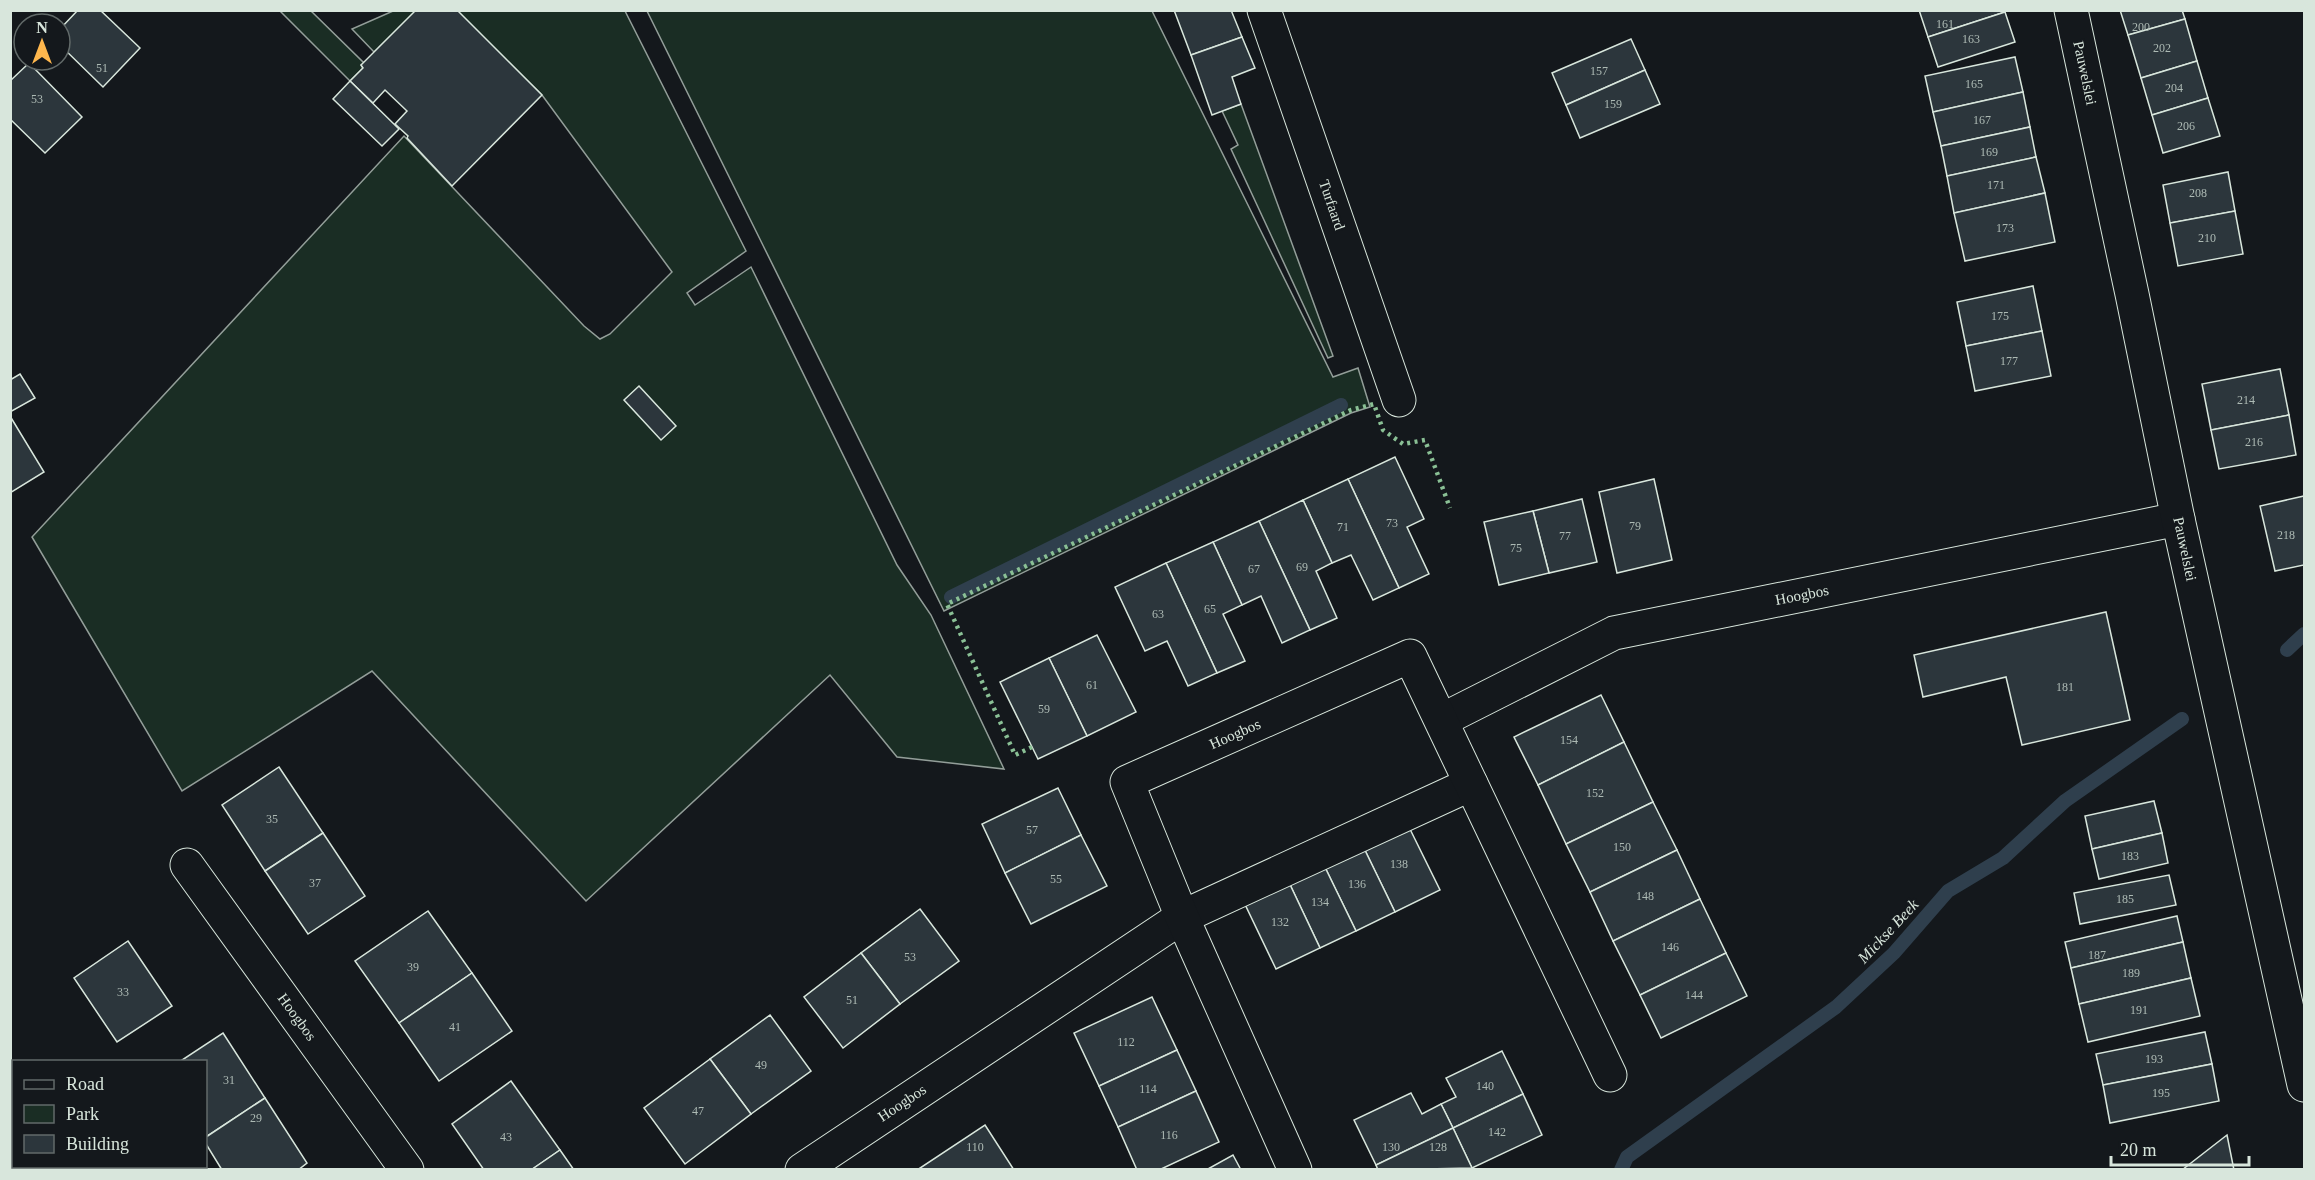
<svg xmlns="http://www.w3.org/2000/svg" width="2315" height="1180" viewBox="0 0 2315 1180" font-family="'Times New Roman',serif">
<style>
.green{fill:#1a2d24;stroke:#939e99;stroke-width:1.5}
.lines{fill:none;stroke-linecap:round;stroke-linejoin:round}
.stream{stroke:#2f3f4d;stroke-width:14}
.building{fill:#2c363c;stroke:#d8e6dc;stroke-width:1.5}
.street-casing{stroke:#d8e6dc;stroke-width:35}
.secondary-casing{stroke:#d8e6dc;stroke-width:35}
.street{stroke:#14181c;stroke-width:33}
.secondary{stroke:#14181c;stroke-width:33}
.hedge{stroke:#8ac095;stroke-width:4.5;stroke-dasharray:3 4.5;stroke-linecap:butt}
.labels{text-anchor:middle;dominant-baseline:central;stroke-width:4.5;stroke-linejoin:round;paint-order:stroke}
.number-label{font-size:12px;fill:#adbab4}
.street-label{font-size:15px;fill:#d8e6dc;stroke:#14181c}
.water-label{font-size:16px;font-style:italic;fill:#d8e6dc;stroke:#14181c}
</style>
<rect width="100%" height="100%" fill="#14181c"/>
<!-- green -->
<g class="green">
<polygon points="280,11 311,11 364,63 361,65 363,68 350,81"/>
<polygon points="393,11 416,11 374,52 352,29"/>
<polygon points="457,11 625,11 746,251 687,293 695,305 751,267 897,565 931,615 1004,769 897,757 830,675 586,901 372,671 182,791 32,537 404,136 584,326 600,339 610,334 672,272 542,95"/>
<polygon points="647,11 1152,11 1333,377 1358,368 1370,407 1351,413 944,611"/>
<polygon points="1241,104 1333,356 1328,358 1231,149 1238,145 1222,111"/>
</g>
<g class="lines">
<!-- stream -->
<g class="stream">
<polyline points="951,597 1341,405"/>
<polyline points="2287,650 2304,634"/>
<polyline points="1621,1170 1627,1157 1836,1007 1894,953 1948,891 2003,858 2065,801 2182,719"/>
</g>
</g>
<!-- building -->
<g class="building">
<polygon points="78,10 100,10 140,48 103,87 60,45 60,29"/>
<polygon points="416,10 457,10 542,95 452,186 407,138 408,136 395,124 407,111 385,90 373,103 350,81 363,68 361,65"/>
<polygon points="1174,10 1231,10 1242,37 1191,55"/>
<polygon points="1919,10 2005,10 2005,12 1928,37"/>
<polygon points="2120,10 2182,10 2185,19 2128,35"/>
<polygon points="2005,12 2015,42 1938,67 1928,37"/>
<polygon points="2185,19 2197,61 2141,78 2128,35"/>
<polygon points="1242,37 1255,68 1232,77 1241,104 1212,115 1191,55"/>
<polygon points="1631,39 1645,70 1566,105 1552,73"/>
<polygon points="2015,57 2023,92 1933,112 1925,76"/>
<polygon points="2197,61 2208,98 2152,115 2141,78"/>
<polygon points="29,63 82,117 45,153 10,119 10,81"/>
<polygon points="1645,70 1660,104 1580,138 1566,105"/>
<polygon points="350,81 399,129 382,146 333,99"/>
<polygon points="2023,92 2030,127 1941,146 1933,112"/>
<polygon points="2208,98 2220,136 2163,153 2152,115"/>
<polygon points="2030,127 2036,157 1947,176 1941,146"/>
<polygon points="2036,157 2045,193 1954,213 1947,176"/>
<polygon points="2228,172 2235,211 2170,223 2163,185"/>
<polygon points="2045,193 2055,242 1965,261 1954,213"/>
<polygon points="2235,211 2243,254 2178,266 2170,223"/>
<polygon points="2033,286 2042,331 1966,346 1957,302"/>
<polygon points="2042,331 2051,376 1975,391 1966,346"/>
<polygon points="2280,369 2289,415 2211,430 2202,384"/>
<polygon points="20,374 35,398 10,412 10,380"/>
<polygon points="639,386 676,426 661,440 624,400"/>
<polygon points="2289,415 2296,455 2219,469 2211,430"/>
<polygon points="10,416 44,472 10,493"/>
<polygon points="1395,457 1424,519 1407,527 1429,574 1399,588 1348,479"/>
<polygon points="1348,479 1399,588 1373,600 1351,555 1332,563 1303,500"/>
<polygon points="1654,479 1672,560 1617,573 1599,492"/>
<polygon points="2304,496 2304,565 2275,571 2260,506"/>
<polygon points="1582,499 1597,562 1549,573 1533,511"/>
<polygon points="1303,500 1332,563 1316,571 1337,618 1310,630 1259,521"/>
<polygon points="1533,511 1549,573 1499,585 1484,522"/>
<polygon points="1259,521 1310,630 1282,643 1261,596 1242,605 1213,542"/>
<polygon points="1213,542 1242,605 1223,614 1245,661 1217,673 1166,563"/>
<polygon points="1166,563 1217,673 1188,686 1167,641 1145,651 1115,587"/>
<polygon points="2106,612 2130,720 2022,745 2006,677 1923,697 1914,655"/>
<polygon points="1097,635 1136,712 1087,736 1049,658"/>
<polygon points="1049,658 1087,736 1038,759 1000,682"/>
<polygon points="1601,695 1624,742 1538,785 1514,737"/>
<polygon points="1624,742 1653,802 1566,844 1538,785"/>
<polygon points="279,767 323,833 265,871 222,805"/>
<polygon points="1058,788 1081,835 1005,873 982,824"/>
<polygon points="2154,801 2162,833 2092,849 2085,816"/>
<polygon points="1653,802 1677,850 1590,892 1566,844"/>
<polygon points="1404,817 1440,890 1395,912 1359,838"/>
<polygon points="323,833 365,896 308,934 265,871"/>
<polygon points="2162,833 2168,863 2099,879 2092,849"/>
<polygon points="1081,835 1107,886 1031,924 1005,873"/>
<polygon points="1359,838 1395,912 1356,931 1320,857"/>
<polygon points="1677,850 1700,899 1613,941 1590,892"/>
<polygon points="1320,857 1356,931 1320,948 1285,874"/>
<polygon points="1285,874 1320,948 1276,969 1241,896"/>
<polygon points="2169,875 2176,905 2080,924 2074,893"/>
<polygon points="1700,899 1726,953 1640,995 1613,941"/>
<polygon points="920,909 959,961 900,1004 861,953"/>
<polygon points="428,911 472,973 399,1023 355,961"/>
<polygon points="2177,916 2183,942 2071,968 2065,942"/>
<polygon points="128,941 172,1006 117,1042 74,978"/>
<polygon points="2183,942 2191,978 2079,1004 2071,968"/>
<polygon points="861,953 900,1004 843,1048 804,997"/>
<polygon points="1726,953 1747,996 1661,1038 1640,995"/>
<polygon points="472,973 512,1031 439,1081 399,1023"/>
<polygon points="2191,978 2200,1016 2088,1042 2079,1004"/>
<polygon points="1152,997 1177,1050 1099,1086 1074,1033"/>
<polygon points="770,1015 811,1071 751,1114 710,1059"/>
<polygon points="2205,1032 2212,1064 2103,1085 2096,1054"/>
<polygon points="223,1033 265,1098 206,1137 206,1062 179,1062"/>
<polygon points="1177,1050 1196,1091 1118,1127 1099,1086"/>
<polygon points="1502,1051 1523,1094 1453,1128 1441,1104 1456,1097 1446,1078"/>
<polygon points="710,1059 751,1114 685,1164 644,1108"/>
<polygon points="2212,1064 2219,1101 2110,1123 2103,1085"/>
<polygon points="511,1081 560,1150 531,1170 484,1170 452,1124"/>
<polygon points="1196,1091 1219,1142 1159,1170 1137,1170 1118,1127"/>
<polygon points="1411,1093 1422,1114 1441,1104 1453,1128 1376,1165 1354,1120"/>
<polygon points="1523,1094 1542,1135 1472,1168 1453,1128"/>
<polygon points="265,1098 307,1163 298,1170 222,1170 206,1144 206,1137"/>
<polygon points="985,1125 1014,1170 917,1170"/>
<polygon points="1453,1128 1472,1168 1378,1170 1376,1165"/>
<polygon points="2227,1135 2234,1170 2182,1170"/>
<polygon points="560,1150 574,1170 531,1170"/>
<polygon points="1233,1155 1241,1170 1206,1170"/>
</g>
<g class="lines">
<defs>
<g id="street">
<polyline points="1264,10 1399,400"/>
<polyline points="1442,720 1614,633 2178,519"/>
<polyline points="187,865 407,1170"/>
<polyline points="802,1170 1182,917 1471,784"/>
<polyline points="1295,1170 1182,917 1127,782 1410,656 1610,1075"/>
</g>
<polyline id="secondary" points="2071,10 2132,294 2178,519 2304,1085"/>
</defs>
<!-- street casing -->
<use href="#street" class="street-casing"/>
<!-- secondary casing -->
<use href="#secondary" class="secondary-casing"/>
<!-- street -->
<use href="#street" class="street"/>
<!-- secondary -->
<use href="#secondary" class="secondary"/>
<!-- hedge -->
<polyline class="hedge" points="1032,747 1015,755 947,604 1351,410 1374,404 1383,430 1403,444 1425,440 1450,508"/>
</g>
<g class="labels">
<!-- number labels -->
<g class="number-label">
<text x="1945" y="24">161</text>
<text x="2141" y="27">200</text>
<text x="1971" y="39">163</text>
<text x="2162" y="48">202</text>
<text x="102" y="68">51</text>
<text x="1599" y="71">157</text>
<text x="1974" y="84">165</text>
<text x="2174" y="88">204</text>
<text x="37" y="99">53</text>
<text x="1613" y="104">159</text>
<text x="1982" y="120">167</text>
<text x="2186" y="126">206</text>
<text x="1989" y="152">169</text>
<text x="1996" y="185">171</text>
<text x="2198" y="193">208</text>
<text x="2005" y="228">173</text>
<text x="2207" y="238">210</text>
<text x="2000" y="316">175</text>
<text x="2009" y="361">177</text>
<text x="2246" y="400">214</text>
<text x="2254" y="442">216</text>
<text x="1392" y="523">73</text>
<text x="1635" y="526">79</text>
<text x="1343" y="527">71</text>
<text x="2286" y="535">218</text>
<text x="1565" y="536">77</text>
<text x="1516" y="548">75</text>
<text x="1302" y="567">69</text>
<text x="1254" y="569">67</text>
<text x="1210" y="609">65</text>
<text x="1158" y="614">63</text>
<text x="1092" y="685">61</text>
<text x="2065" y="687">181</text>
<text x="1044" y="709">59</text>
<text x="1569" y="740">154</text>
<text x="1595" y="793">152</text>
<text x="272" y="819">35</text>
<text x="1032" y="830">57</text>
<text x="1622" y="847">150</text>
<text x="2130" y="856">183</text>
<text x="1399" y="864">138</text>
<text x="1056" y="879">55</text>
<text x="315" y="883">37</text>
<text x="1357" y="884">136</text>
<text x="1645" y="896">148</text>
<text x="2125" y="899">185</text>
<text x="1320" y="902">134</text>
<text x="1280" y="922">132</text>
<text x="1670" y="947">146</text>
<text x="2097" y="955">187</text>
<text x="910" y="957">53</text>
<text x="413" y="967">39</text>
<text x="2131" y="973">189</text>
<text x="123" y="992">33</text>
<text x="1694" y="995">144</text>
<text x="852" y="1000">51</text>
<text x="2139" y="1010">191</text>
<text x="455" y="1027">41</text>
<text x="1126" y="1042">112</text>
<text x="2154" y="1059">193</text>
<text x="761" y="1065">49</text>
<text x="229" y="1080">31</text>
<text x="1485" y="1086">140</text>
<text x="1148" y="1089">114</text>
<text x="2161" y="1093">195</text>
<text x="698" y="1111">47</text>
<text x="256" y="1118">29</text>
<text x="1497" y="1132">142</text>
<text x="1169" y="1135">116</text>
<text x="506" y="1137">43</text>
<text x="975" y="1147">110</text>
<text x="1391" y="1147">130</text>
<text x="1438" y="1147">128</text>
</g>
<!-- street labels -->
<g class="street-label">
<text transform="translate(2085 73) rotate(78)">Pauwelslei</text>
<text transform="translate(1332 205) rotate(71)">Turfaard</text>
<text transform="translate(2185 549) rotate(78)">Pauwelslei</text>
<text transform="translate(1802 595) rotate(-11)">Hoogbos</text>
<text transform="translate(1235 734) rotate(-24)">Hoogbos</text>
<text transform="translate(297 1017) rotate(54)">Hoogbos</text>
<text transform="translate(902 1103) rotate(-34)">Hoogbos</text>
</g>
<!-- water labels -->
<g class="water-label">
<text transform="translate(1888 931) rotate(-47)">Mickse Beek</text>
</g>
</g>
<!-- border -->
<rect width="2315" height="1180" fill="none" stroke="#d8e6dc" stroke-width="24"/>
<!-- legend -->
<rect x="12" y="1060" width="195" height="108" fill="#14181c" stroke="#626a69" stroke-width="1.5"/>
<rect x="24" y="1080" width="30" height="9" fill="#14181c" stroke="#626a69" stroke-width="1.5"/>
<text x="66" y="1090" font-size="18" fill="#d8e6dc">Road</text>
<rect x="24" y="1105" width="30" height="18" fill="#1a2d24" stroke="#626a69" stroke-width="1.5"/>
<text x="66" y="1120" font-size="18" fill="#d8e6dc">Park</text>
<rect x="24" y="1135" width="30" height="18" fill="#2c363c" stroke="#626a69" stroke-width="1.5"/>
<text x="66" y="1150" font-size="18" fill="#d8e6dc">Building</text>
<!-- north arrow -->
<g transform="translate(42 42)"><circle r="28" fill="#14181c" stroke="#626a69" stroke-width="1.5"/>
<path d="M0-4.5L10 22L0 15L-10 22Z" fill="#ffb74d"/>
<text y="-9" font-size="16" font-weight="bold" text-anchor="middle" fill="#d8e6dc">N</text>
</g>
<!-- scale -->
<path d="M2111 1156v9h138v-9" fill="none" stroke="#d8e6dc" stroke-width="3"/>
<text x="2120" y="1156" font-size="18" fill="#d8e6dc" stroke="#14181c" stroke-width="4.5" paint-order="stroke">20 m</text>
</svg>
